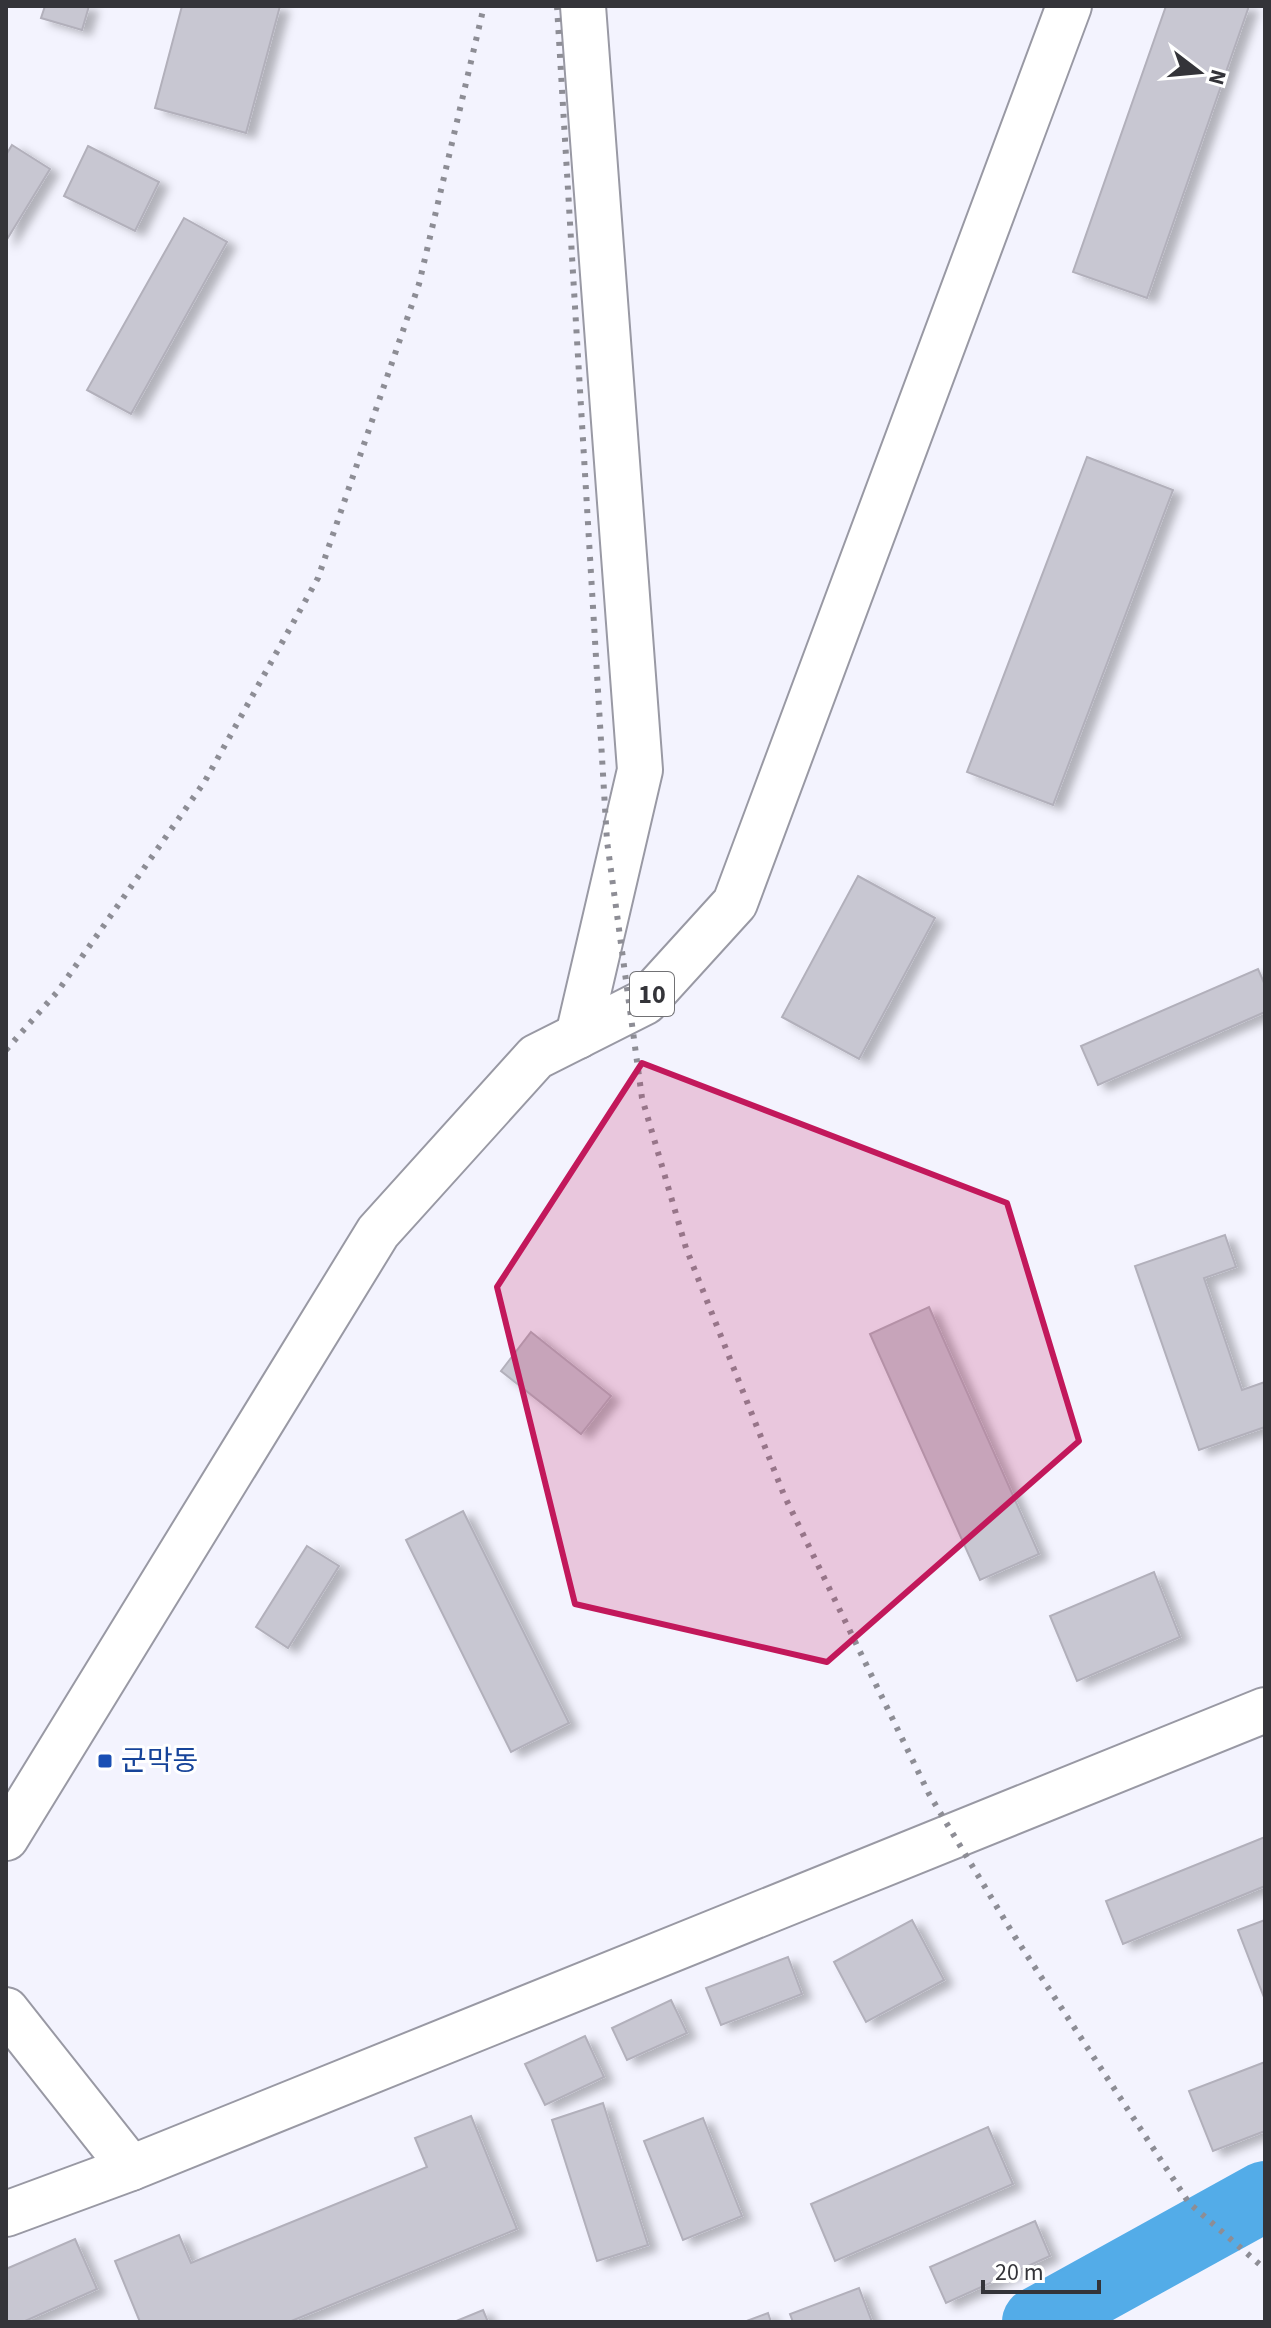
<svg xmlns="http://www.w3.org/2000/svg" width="1271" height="2328" viewBox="0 0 1271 2328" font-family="'Source Sans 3','Noto Sans KR',sans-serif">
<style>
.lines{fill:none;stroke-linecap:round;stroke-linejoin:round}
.river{stroke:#53ace8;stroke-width:70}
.building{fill:#c8c7d2;stroke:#b2b0bb;stroke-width:2;filter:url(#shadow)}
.minor-casing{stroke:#9999a4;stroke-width:48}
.major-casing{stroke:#9999a4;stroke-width:48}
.minor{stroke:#fff;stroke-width:44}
.major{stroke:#fff;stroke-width:44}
.rail{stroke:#8d8d95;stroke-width:6;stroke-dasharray:4 8;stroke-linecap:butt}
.marked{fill:#c2185b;fill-opacity:0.2;stroke:#c2185b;stroke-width:6;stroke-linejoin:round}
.transit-dot{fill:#1a4fb4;stroke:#fff;stroke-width:3}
.labels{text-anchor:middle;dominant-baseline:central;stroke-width:6;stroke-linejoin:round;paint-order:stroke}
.shield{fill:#fff;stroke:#717174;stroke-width:2}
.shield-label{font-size:26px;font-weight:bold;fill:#343439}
.transit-label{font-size:28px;fill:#164399;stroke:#fff;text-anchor:start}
</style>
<defs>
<filter id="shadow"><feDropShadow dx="9" dy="5" stdDeviation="4" flood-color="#0004"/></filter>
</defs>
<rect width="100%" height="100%" fill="#f3f3fe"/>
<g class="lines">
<!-- river -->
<polyline class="river" points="1037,2322 1265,2196"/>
</g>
<!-- building -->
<g class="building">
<polygon points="45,6 89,6 82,30 41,18"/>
<polygon points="182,6 280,6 246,133 155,108"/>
<polygon points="1166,6 1249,6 1147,298 1073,272"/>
<polygon points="12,145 50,169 6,241 6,155"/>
<polygon points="88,146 159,182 135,231 64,196"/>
<polygon points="184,218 227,242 131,414 87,390"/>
<polygon points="1087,457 1173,490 1053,805 967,772"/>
<polygon points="858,876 935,918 859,1059 782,1017"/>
<polygon points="1258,969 1265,985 1265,1012 1098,1085 1081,1046"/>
<polygon points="1225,1235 1236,1267 1204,1278 1242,1390 1265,1382 1265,1427 1199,1450 1135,1266"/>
<polygon points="929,1307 1039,1554 980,1580 870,1334"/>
<polygon points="531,1332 611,1396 581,1434 501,1371"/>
<polygon points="463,1511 569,1723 511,1752 406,1540"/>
<polygon points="307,1546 339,1566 288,1648 256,1627"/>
<polygon points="1154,1572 1180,1637 1077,1681 1050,1616"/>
<polygon points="1265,1837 1265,1886 1123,1944 1106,1901"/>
<polygon points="912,1920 944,1980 866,2022 834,1962"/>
<polygon points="1265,1920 1265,2000 1238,1930"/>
<polygon points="788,1957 802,1994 721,2025 706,1988"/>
<polygon points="671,2000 687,2033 627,2060 612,2028"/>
<polygon points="585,2036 604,2077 545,2105 525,2064"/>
<polygon points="1265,2062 1265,2131 1213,2151 1189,2091"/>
<polygon points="603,2103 648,2245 597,2261 552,2120"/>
<polygon points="471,2116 517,2229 289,2322 140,2322 115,2261 179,2235 191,2263 427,2167 415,2138"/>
<polygon points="703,2118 742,2216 683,2240 644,2141"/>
<polygon points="988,2127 1013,2184 835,2261 811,2204"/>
<polygon points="1035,2221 1050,2256 946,2303 930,2267"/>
<polygon points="75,2239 97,2289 23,2322 6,2322 6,2269"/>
<polygon points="859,2288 872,2322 793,2322 790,2314"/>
<polygon points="483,2310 488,2322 454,2322"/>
<polygon points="768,2313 771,2322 744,2322"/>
</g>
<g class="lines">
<defs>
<polyline id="minor" points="578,1036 640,770 583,6"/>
<g id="major">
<polyline points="6,1838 378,1232 536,1057 645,1002 735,903 1069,6"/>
<polyline points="6,2010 131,2168"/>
<polyline points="6,2214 131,2168 1265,1710"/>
</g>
</defs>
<!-- minor casing -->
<use href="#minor" class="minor-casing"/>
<!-- major casing -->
<use href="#major" class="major-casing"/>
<!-- minor -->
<use href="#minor" class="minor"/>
<!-- major -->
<use href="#major" class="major"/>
<!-- rail -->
<g class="rail">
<polyline points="557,6 607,841 642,1098 686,1248 784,1495 929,1794 1015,1937 1189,2203 1265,2269"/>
<polyline points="6,1050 58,991 205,781 318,578 419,284 484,6"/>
</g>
</g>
<!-- marked area -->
<path class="marked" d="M642,1063L1007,1203L1079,1441L827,1662L575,1604L497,1287Z"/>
<!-- markers -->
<rect class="transit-dot" x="97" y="1753" width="16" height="16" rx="4"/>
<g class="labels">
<!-- shield labels -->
<rect class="shield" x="630" y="972" width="44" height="44" rx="6"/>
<g class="shield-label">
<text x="652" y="994">10</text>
</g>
<!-- transit labels -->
<g class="transit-label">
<text x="121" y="1761">군막동</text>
</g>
</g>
<!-- border -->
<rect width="1271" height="2328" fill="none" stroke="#343439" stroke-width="16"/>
<!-- north arrow -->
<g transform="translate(1199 72) rotate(106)" stroke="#ffffff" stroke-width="6" paint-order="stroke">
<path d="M0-6L14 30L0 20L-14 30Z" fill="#343439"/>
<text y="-12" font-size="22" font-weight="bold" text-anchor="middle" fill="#343439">N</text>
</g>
<!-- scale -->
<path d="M983 2280v12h116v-12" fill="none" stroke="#343439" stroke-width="4"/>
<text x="995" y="2280" font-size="24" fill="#343439" stroke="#ffffff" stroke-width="6" paint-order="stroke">20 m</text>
</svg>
